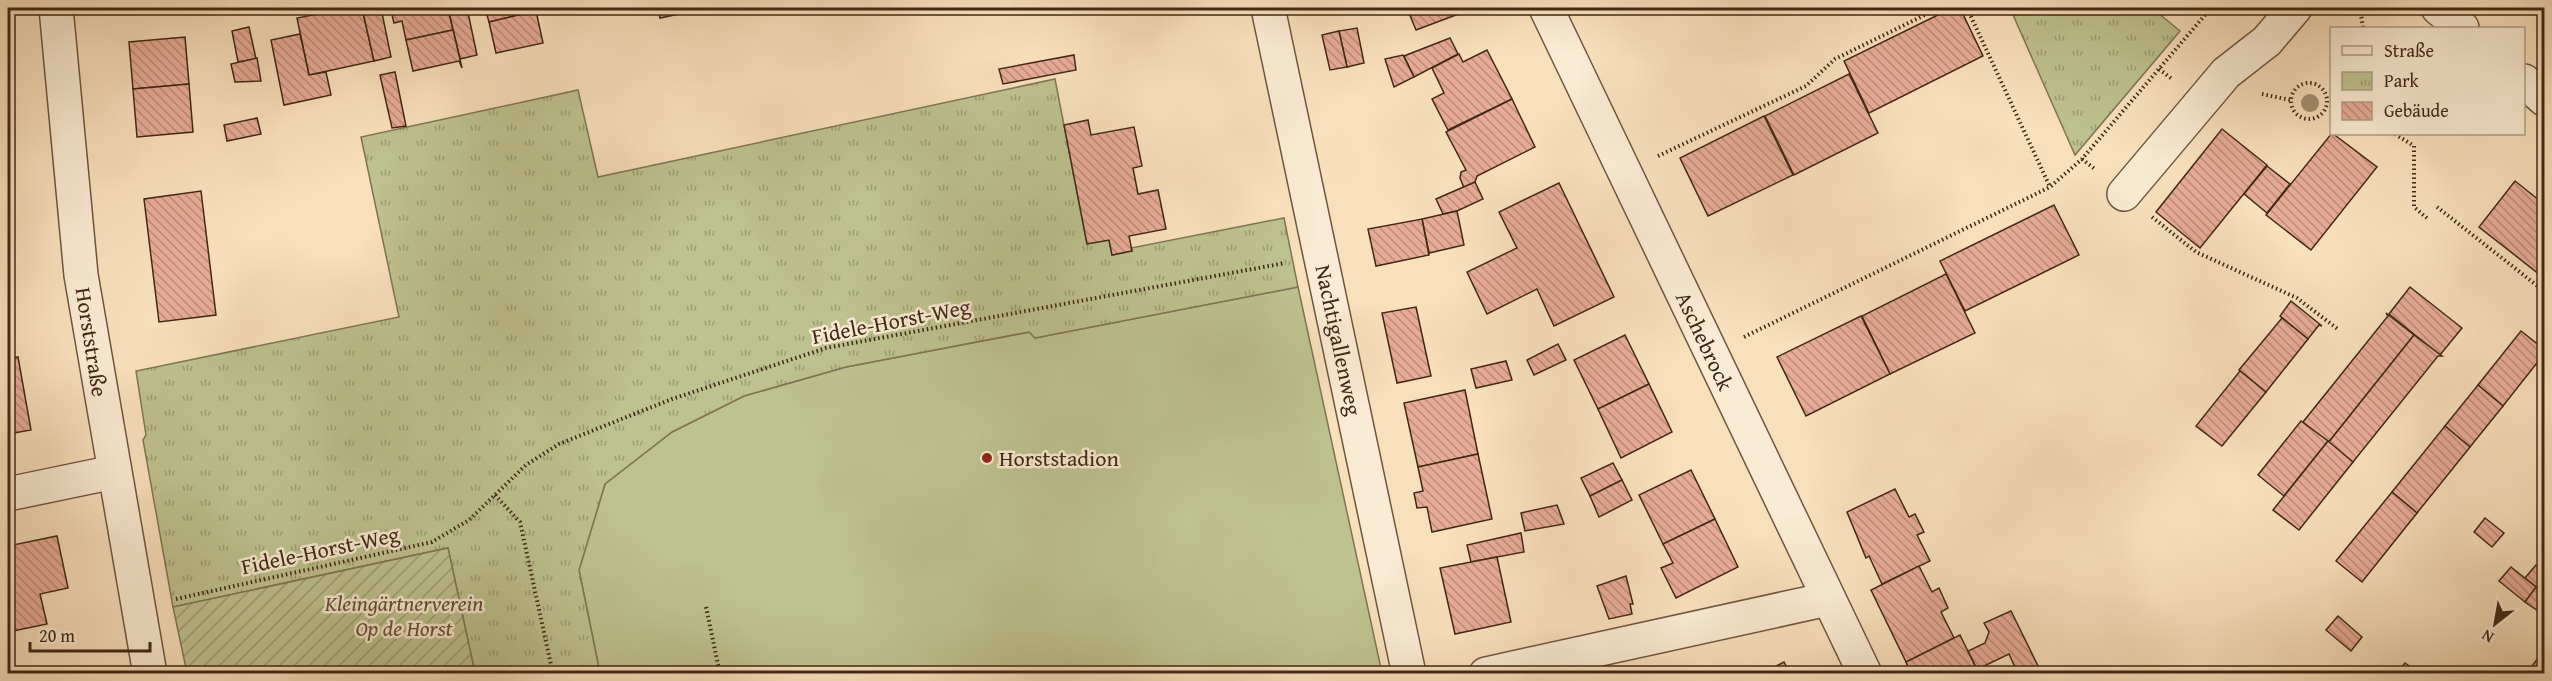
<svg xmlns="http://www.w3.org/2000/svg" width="2552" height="681" viewBox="0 0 2552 681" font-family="'Gentium Book Plus',serif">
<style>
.grass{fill:#bec290;stroke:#7f7553;stroke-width:1.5}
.park{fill:url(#park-tufts);stroke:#7f7553;stroke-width:1.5}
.garden{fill:url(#garden-furrows);stroke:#7f7553;stroke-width:1.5}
.building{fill:url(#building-back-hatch);stroke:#402816;stroke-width:1.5}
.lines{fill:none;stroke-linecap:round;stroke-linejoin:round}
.minor-casing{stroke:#6e5640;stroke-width:36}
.path{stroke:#402816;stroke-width:4;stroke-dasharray:1.5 3;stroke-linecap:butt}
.minor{stroke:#faebd4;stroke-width:33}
.tree{fill:#a49072}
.poi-dot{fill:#8f2418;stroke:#faebd4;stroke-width:2}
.labels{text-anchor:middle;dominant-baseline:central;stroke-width:5;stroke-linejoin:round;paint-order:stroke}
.street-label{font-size:22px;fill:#402816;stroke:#faebd4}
.poi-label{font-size:22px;fill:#402816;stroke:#faebd4;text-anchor:start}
.park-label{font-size:22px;font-style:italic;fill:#604e34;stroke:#faebd4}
</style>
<defs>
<pattern id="park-tufts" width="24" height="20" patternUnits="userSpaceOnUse" patternTransform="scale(1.5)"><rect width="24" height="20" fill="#bec290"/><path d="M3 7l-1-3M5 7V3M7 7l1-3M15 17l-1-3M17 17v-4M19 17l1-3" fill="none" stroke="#9c9e75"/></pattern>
<pattern id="garden-furrows" width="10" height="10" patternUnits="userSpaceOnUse" patternTransform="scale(1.5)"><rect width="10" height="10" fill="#bec290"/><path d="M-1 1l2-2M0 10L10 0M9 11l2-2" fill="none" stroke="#9c9e75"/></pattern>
<pattern id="building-back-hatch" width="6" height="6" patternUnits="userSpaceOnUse" patternTransform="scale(1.5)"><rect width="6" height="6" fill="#e8ab98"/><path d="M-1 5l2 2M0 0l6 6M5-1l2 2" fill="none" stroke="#bd8b7b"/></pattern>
</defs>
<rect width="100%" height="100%" fill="#f8e0bd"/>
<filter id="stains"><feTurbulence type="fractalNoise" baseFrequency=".00333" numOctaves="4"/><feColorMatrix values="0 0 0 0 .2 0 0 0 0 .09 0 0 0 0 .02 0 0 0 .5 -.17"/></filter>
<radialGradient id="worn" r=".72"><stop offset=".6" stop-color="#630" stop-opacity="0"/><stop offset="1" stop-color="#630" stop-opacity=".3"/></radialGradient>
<!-- grass -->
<polygon class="grass" points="1298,287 1382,673 600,673 579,570 605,484 672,432 744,396 846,367 1030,332 1035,338"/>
<!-- park -->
<g class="park">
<polygon points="2010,8 2152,8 2180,31 2075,155"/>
<polygon points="1055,79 1087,244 1109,240 1112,255 1132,251 1131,248 1284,218 1298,287 1035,338 1029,332 846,367 744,396 672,432 605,484 579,570 600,673 475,673 448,548 173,607 143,440 146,435 136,371 399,317 361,137 578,90 598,177"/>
</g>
<!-- garden -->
<polygon class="garden" points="448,548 475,673 187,673 173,607"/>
<!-- building -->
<g class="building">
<polygon points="348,8 362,8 374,61 309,75 297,18"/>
<polygon points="362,8 381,8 391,57 374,61"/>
<polygon points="399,8 448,8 453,30 406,40 402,21 394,23 391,11 399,10"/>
<polygon points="448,8 467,8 477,55 460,59"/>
<polygon points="485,8 535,8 536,11 489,22"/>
<polygon points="658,8 707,8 660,18"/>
<polygon points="1407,8 1468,8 1469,10 1416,30"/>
<polygon points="1952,8 1960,8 1983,56 1869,113 1844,61"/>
<polygon points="536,11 543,43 496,53 489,22"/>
<polygon points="249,27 256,59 238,62 232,31"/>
<polygon points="1357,28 1364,63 1347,67 1339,31"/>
<polygon points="453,30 462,68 459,61 413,71 406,40"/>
<polygon points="1339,31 1347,67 1330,70 1322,35"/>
<polygon points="300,34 309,75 326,72 331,95 284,105 271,40"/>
<polygon points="185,37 189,84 133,89 129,42"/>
<polygon points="1450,38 1458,54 1414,77 1404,56"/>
<polygon points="1487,50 1512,99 1448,130 1432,99 1444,93 1432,68 1459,54 1463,62"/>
<polygon points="1074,55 1076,70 1003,84 999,69"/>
<polygon points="1403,55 1414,77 1394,87 1385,59"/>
<polygon points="257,58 261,81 235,82 231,64"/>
<polygon points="395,72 406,126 392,128 380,75"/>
<polygon points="1849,74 1878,133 1794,175 1765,116"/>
<polygon points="189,84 193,132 137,137 133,89"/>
<polygon points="1512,99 1535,147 1477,176 1475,182 1464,188 1460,178 1461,172 1466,170 1446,132"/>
<polygon points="1764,116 1793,175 1708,216 1680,158"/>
<polygon points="257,118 261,134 227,141 224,125"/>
<polygon points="1088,120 1091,135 1134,127 1142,166 1133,168 1138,194 1158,190 1166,229 1129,236 1132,251 1112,255 1109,240 1087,244 1064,125"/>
<polygon points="2222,129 2267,165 2200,248 2156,212"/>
<polygon points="2332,133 2377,167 2311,250 2266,215"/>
<polygon points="2267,166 2290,184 2267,213 2244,194"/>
<polygon points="2515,181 2544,204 2544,278 2479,227"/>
<polygon points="1475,182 1483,199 1457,211 1443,214 1436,199"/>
<polygon points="1559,183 1614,297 1554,326 1537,289 1487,314 1467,272 1517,248 1499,212"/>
<polygon points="201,191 216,315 159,322 144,199"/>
<polygon points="2054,205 2079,255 1965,311 1940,261"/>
<polygon points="1457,211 1464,245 1429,253 1422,219"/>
<polygon points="1422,219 1429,255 1376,266 1368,229"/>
<polygon points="8,271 13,315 8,315"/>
<polygon points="1946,274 1975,333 1890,374 1862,316"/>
<polygon points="2410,287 2462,328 2440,355 2389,314"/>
<polygon points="2291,301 2322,326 2319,325 2308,339 2280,316"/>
<polygon points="1416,307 1431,376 1397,383 1382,313"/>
<polygon points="2386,313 2414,335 2328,443 2303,422 2388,316"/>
<polygon points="1861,316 1890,374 1806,416 1777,357"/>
<polygon points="2282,318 2308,339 2266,392 2239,370"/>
<polygon points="2521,331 2544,349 2544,354 2503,406 2478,385"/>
<polygon points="1625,335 1649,384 1598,409 1574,360"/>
<polygon points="2414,335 2442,356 2438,356 2353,462 2328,443"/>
<polygon points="1558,344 1566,360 1534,375 1527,360"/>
<polygon points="18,357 31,430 8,434 8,359"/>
<polygon points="1506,361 1512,380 1476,388 1471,369"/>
<polygon points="2240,371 2266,392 2222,446 2196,426"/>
<polygon points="1649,384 1672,432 1621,458 1598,409"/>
<polygon points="2478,385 2503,406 2470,447 2445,426"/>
<polygon points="1465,390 1478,454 1418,467 1404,403"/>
<polygon points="2301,421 2328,441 2284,496 2258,475"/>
<polygon points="2445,426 2470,447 2417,513 2392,492"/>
<polygon points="2328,441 2353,462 2299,530 2273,510"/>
<polygon points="1478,454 1492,519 1432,532 1427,507 1417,508 1414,493 1423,491 1418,467"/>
<polygon points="1613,463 1622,480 1590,496 1581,478"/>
<polygon points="1691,470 1715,519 1663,544 1639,495"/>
<polygon points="1622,480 1632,500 1599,517 1590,496"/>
<polygon points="1895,489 1909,517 1915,514 1924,532 1917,535 1930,561 1882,584 1869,556 1866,558 1847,512"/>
<polygon points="2392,492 2417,513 2362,582 2336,561"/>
<polygon points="1557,505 1564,524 1525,531 1521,513"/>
<polygon points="2485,518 2504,533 2492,547 2474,532"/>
<polygon points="1715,519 1738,567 1676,598 1661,568 1673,563 1663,544"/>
<polygon points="1521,533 1524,552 1471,562 1467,545"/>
<polygon points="57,536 68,588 40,594 47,624 8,632 8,546"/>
<polygon points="1497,557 1511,622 1455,634 1440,568"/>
<polygon points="2536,565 2544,571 2544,593 2525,578"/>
<polygon points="1919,566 1932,592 1939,588 1948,608 1941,612 1954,638 1906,662 1871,590"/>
<polygon points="2511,567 2536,587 2525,602 2499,581"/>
<polygon points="1626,576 1633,604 1630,604 1632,614 1609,619 1597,586"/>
<polygon points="2536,587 2544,593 2544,608 2541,613 2525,602"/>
<polygon points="2011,611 2040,670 2034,674 2018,674 2009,654 1982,667 1976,667 1968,651 1985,643 1989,632 1984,623"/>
<polygon points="2338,616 2362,637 2351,651 2326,630"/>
<polygon points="1960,635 1979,674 1911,674 1906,662"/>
<polygon points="2544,650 2544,674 2533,674 2529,670"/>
<polygon points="1784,662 1790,674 1761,674"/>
<polygon points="2405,663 2421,674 2396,674"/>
</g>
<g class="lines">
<defs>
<g id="minor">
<polyline points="56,8 81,275 150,674"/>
<polyline points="1268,8 1409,674"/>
<polyline points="1546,8 1865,674"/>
<polyline points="2438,8 2462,28"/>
<polyline points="2524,81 2544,99"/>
<polyline points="2124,194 2226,73 2267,41 2295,8"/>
<polyline points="8,494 114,472"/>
<polyline points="1486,674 1828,599"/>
</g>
</defs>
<!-- minor casing -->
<use href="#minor" class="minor-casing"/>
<!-- path -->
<g class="path">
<polyline points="1967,8 2050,187"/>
<polyline points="2360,8 2363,28"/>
<polyline points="2159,69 2172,79"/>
<circle cx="2309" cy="101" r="18"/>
<polyline points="2262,94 2290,100"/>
<polyline points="2395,134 2414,146 2414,207 2428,219"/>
<polyline points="1658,156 1806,86 1835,59 1939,8"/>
<polyline points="2082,159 2096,170"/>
<polyline points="2437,207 2544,291"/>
<polyline points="2152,217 2196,252 2297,298 2339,330"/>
<polyline points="1744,337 2050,187 2082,159 2211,8"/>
<polyline points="495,495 520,522 553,674"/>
<polyline points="176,599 432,542 469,520 526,465 559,444 672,399 826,348 1285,263"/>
<polyline points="706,607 720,674"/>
</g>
<!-- minor -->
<use href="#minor" class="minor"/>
</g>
<!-- trees -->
<circle class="tree" cx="2310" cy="103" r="9"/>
<!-- markers -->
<circle class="poi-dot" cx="987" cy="458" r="6"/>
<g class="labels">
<!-- street labels -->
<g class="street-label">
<text transform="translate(891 321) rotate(-11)">Fidele-Horst-Weg</text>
<text transform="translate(1339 340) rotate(78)">Nachtigallenweg</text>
<text transform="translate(1705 341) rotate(65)">Aschebrock</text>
<text transform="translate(92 342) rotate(81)">Horststraße</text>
<text transform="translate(320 550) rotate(-12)">Fidele-Horst-Weg</text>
</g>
<!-- poi labels -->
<g class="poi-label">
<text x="999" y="458">Horststadion</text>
</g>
<!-- park labels -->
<g class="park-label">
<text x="404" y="603">Kleingärtnerverein<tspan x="404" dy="25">Op de Horst</tspan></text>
</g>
</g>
<!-- margin -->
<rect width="2552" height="681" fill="none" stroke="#f8e0bd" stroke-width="30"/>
<rect x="9" y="9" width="2534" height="663" fill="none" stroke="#402816" stroke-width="3"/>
<rect x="15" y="15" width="2522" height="651" fill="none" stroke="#402816" stroke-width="1.5"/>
<!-- legend -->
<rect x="2330" y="27" width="195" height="108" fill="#faebd4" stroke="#b09d88" stroke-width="1.5"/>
<rect x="2342" y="46" width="30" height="9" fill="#faebd4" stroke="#b09d88" stroke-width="1.5"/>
<text x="2384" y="57" font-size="18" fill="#402816">Straße</text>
<rect x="2342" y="72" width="30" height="18" fill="url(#park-tufts)" stroke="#b09d88" stroke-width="1.5"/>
<text x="2384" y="87" font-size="18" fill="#402816">Park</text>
<rect x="2342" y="102" width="30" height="18" fill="url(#building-back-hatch)" stroke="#b09d88" stroke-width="1.5"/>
<text x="2384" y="117" font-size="18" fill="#402816">Gebäude</text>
<!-- north arrow -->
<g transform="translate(2495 624) rotate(211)" stroke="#faebd4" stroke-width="4.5" paint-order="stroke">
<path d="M0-4.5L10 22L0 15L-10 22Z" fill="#402816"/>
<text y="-9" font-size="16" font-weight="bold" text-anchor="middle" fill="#402816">N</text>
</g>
<!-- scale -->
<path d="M30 642v9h120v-9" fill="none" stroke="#402816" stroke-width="3"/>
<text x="39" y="642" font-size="18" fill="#402816" stroke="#faebd4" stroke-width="4.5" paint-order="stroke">20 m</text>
<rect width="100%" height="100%" filter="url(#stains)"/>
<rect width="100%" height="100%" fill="url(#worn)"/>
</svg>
